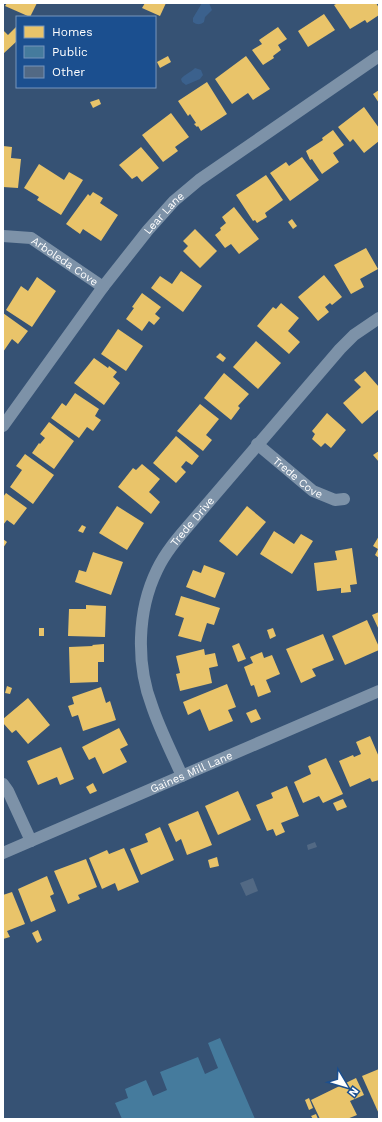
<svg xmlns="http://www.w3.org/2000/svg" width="382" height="1122" viewBox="0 0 382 1122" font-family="'Work Sans',sans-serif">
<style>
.water{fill:#3b618d}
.homes{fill:#e9c46a}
.public{fill:#457b9d}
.building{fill:#526984}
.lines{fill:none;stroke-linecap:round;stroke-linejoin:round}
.minor{stroke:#7d92a8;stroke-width:12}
.labels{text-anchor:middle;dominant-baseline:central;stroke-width:4;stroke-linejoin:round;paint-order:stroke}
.street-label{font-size:11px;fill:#fff;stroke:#1b4f8f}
</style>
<rect width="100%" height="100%" fill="#365274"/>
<!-- water -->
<g class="water">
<path d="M202,3H209L212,10L205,17L204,22C200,25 197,25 193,22V18Z"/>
<path d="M195,68L201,70L203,75L200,79L186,85L182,82L181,79C185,74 191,72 195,68Z"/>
</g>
<!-- homes -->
<g class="homes">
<polygon points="7,3 37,3 30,17 5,6"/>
<polygon points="145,3 166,3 160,16 142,8"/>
<polygon points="338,3 376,3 379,8 379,15 367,23 365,20 350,29 334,5"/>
<polygon points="324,14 335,30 308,47 298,31"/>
<polygon points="16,27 17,41 3,54 3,30 8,35"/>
<polygon points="278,27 287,39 278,45 281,50 273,56 274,58 263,65 252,50 262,44 259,40"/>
<polygon points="168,56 171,62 160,68 157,62"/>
<polygon points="246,56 270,89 253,100 248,93 232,104 215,79"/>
<polygon points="207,82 227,114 201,131 198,126 197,127 194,124 196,123 190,114 188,116 178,101"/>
<polygon points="379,90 379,103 373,94"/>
<polygon points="99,99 101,104 93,108 90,102"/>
<polygon points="364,107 379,128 379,141 364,153 353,139 350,142 338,127"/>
<polygon points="171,113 189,137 175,147 178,151 163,162 142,135"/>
<polygon points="333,130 344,145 333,153 339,162 322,174 312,159 310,160 306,151 323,140 322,138"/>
<polygon points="3,146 12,147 11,158 21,159 18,188 3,187"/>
<polygon points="141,147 159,168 142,182 137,176 132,179 119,165"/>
<polygon points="302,157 319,180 290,201 270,173 286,162 289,166"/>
<polygon points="39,164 64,180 69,172 83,180 61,215 37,200 39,197 24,188"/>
<polygon points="266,175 283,200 265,213 267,217 257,223 255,220 253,221 236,195"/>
<polygon points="93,192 103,198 100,203 118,215 101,241 83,229 80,234 66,224 88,194 90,196"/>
<polygon points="234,207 259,239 239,254 231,244 225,248 215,235 221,230 220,228 226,223 222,217"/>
<polygon points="292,219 297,226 293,229 288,222"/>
<polygon points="195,229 217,251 200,268 183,251 188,246 183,241"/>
<polygon points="366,248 378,269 360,279 364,287 351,294 334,265"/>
<polygon points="181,271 202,286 183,312 151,288 160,276 172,284"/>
<polygon points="324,275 342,297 332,305 330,303 325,307 329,312 318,321 298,297"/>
<polygon points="37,277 56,291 32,327 6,310 21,286 28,291"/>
<polygon points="142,293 161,307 155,314 160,318 154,325 149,321 142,331 126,319 134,308 132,307"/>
<polygon points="281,303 299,318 288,331 300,342 289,354 257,326 273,307 276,309"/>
<polygon points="3,313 28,331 18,344 12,339 3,352"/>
<polygon points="118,329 143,346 126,371 101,354"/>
<polygon points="256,341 281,363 258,389 233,367"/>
<polygon points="220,353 226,358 223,362 216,357"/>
<polygon points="94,358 108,368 109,366 117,372 113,377 120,383 104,405 74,383"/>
<polygon points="365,371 379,387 379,409 362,424 343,403 361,387 354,380"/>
<polygon points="224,373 249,394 238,406 240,408 231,420 204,398"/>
<polygon points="75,393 99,409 95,416 101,420 93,431 87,427 79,438 51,418 62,403 66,406"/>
<polygon points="200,404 219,419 206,435 212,440 203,451 177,431"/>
<polygon points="327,413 346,430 331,448 325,443 321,447 312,439 315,434 312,431"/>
<polygon points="49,422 74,441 54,469 32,453 39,443 40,444 45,438 40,434"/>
<polygon points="176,436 199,456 192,465 186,461 181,467 186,472 176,483 153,463"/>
<polygon points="379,451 379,462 373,455"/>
<polygon points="25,454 54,475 33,504 10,487 22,470 16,466"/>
<polygon points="142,464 160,479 149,492 160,502 151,514 118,487 133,468 136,470"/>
<polygon points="6,493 27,508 14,525 7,520 3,525 3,497"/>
<polygon points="117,506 144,523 127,550 99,533"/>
<polygon points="247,506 266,522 237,556 219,541"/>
<polygon points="82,525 86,527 83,533 78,531"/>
<polygon points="274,531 294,544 301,534 313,541 292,574 260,554"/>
<polygon points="379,536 379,558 375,555 378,549 373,546"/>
<polygon points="3,539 7,542 3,548"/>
<polygon points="352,548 357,584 350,585 351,592 341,593 341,588 317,591 314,563 337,560 335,551"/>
<polygon points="93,552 123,562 111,595 75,582 79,570 86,572"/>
<polygon points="204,565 225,573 215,598 186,587 193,570 201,573"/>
<polygon points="181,596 220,608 214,625 207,623 201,642 178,636 184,618 175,615"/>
<polygon points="86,605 106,606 105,637 68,636 69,609 86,609"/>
<polygon points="379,612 379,630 372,615"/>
<polygon points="367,620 379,647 379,650 345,665 332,636"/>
<rect x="39" y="628" width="5" height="8"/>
<polygon points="273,628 276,636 270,639 267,630"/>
<polygon points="323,634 334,660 312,669 316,676 301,683 286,649"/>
<polygon points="239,643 246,659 238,662 232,646"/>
<polygon points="104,644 104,662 98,662 98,682 70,683 69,647 93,646 92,645"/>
<polygon points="204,649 205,655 215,653 218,666 209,668 212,683 180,691 176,674 180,673 176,656"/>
<polygon points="262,652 264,658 272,655 280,674 266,680 271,692 258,697 254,685 251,686 244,667 253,663 250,657"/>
<polygon points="227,684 236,707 228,710 233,721 209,731 200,709 188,715 183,702"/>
<polygon points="7,686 12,688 10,694 5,693"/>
<polygon points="101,687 106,703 110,701 116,720 83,731 78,715 72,717 68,706 74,704 72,697"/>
<polygon points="28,698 50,725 28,744 16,730 12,733 3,723 3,719"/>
<polygon points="256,709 261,719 251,723 246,713"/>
<polygon points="119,728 128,745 120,749 127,762 103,774 95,757 89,760 82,747"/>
<polygon points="370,736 379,757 379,780 372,782 370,778 350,787 339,761 353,755 354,757 361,754 356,742"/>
<polygon points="61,747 74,779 60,785 57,777 38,785 27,761"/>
<polygon points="326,758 343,794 323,803 319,796 303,803 294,782 311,774 308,766"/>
<polygon points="93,783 97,791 90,794 86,787"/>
<polygon points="287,786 299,816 281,823 285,832 276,836 273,829 267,831 256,805 273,798 271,793"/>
<polygon points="238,791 251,820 218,835 205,806"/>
<polygon points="343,799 347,807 337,811 333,803"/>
<polygon points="198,811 212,845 187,855 181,839 176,842 168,824"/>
<polygon points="160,827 174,860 141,875 130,849 148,842 145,834"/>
<polygon points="124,848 139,882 118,891 115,883 102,889 89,858 107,850 109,854"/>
<polygon points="217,857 219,866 210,868 208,860"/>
<polygon points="86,859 97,887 78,895 80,899 68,904 54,871"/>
<polygon points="47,876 54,894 50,896 56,911 31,922 18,889"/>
<polygon points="12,892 25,924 7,931 10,937 3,939 3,895"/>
<polygon points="38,930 42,940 37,943 32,933"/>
<polygon points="379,1069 379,1114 362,1076"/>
<polygon points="356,1078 364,1095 350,1101 357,1115 347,1119 320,1119 311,1100"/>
<polygon points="309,1098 313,1108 309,1110 305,1100"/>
<polygon points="316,1114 318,1119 313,1119 311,1116"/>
</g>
<!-- public -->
<polygon class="public" points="220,1038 255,1119 122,1119 115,1103 128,1098 125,1089 146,1080 153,1096 167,1090 160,1072 198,1057 205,1074 218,1068 208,1043"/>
<!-- building -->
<g class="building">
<polygon points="315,842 317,847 308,850 307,845"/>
<polygon points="253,878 258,891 246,896 240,883"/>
</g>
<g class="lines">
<!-- minor -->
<g class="minor">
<path id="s1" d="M3,236L31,238L103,287"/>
<path id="s2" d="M3,426L103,287L148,230L174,201L199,180L379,56"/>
<path id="s3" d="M257,444L313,491L335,500L344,499"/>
<path id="s4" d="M182,776C172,753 160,730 152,706C136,664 137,611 157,570C165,553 177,539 189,525L340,349L354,335L379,318"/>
<polyline points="3,784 8,791 31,841"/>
<path id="s5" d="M3,853L379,691"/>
</g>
</g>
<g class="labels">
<!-- street labels -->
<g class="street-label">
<text stroke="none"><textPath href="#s2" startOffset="267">Lear Lane</textPath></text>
<text stroke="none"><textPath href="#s1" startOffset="69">Arboleda Cove</textPath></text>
<text stroke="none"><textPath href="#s3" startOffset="53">Trede Cove</textPath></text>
<text stroke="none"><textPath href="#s4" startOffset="276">Trede Drive</textPath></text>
<text stroke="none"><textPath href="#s5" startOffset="205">Gaines Mill Lane</textPath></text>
</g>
</g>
<!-- border -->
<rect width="382" height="1122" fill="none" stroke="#ffffff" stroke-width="8"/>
<!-- legend -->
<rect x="16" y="16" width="140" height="72" fill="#1b4f8f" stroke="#7695bc"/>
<rect x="24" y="26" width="20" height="12" fill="#e9c46a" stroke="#7695bc"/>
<text x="52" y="36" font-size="12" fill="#ffffff">Homes</text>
<rect x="24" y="46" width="20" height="12" fill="#457b9d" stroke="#7695bc"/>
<text x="52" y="56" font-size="12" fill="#ffffff">Public</text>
<rect x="24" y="66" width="20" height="12" fill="#526984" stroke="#7695bc"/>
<text x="52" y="76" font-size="12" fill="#ffffff">Other</text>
<!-- north arrow -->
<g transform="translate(346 1086) rotate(128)" stroke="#1b4f8f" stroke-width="3" paint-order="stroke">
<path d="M0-3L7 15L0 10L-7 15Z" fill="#ffffff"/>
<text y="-6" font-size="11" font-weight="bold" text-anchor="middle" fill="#ffffff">N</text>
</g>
</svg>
